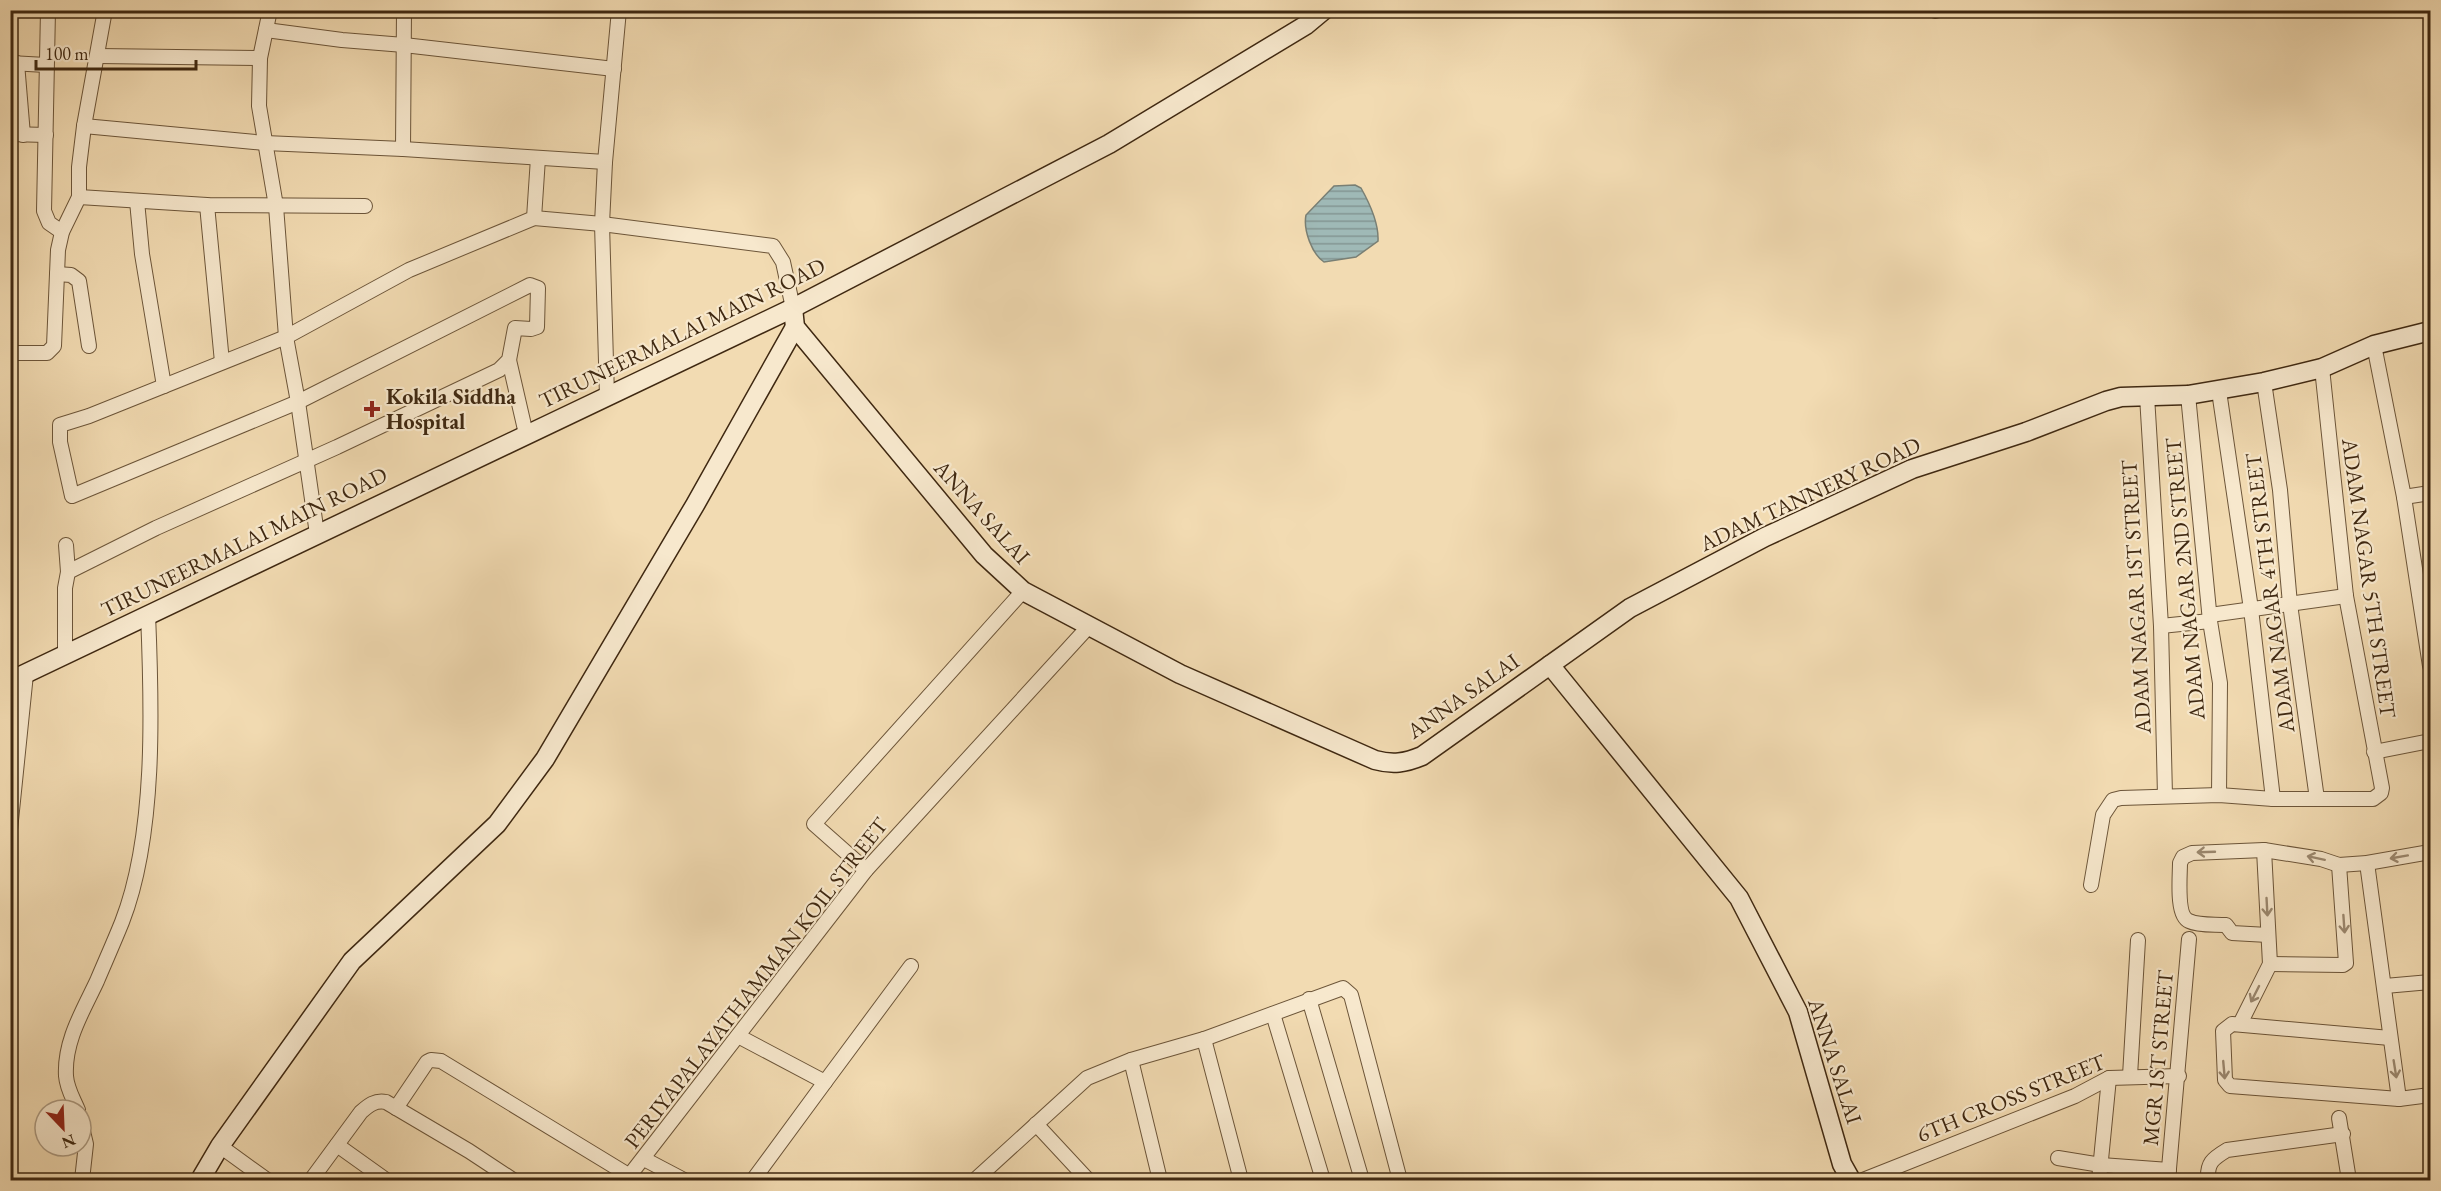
<svg xmlns="http://www.w3.org/2000/svg" width="2441" height="1191" viewBox="0 0 2441 1191" font-family="'EB Garamond',serif">
<style>
.water{fill:url(#water-rules);stroke:#797f74;stroke-width:1.5}
.lines{fill:none;stroke-linecap:round;stroke-linejoin:round}
.street-casing{stroke:#6c5539;stroke-width:16}
.secondary-casing{stroke:#3f2811;stroke-width:21}
.street{stroke:#f7e8cd;stroke-width:14}
.secondary{stroke:#f7e8cd;stroke-width:18}
.oneway{stroke:#9b886f}
.poi-dot{fill:#8f2418;stroke:#f7e8cd;stroke-width:2}
.labels{text-anchor:middle;dominant-baseline:central;stroke-width:4.5;stroke-linejoin:round;paint-order:stroke}
.street-label{font-size:22px;fill:#3f2811;stroke:#f7e8cd}
.poi-label{font-size:22px;font-weight:bold;fill:#3f2811;stroke:#f7e8cd;text-anchor:start}
</style>
<defs>
<pattern id="water-rules" width="6" height="5" patternUnits="userSpaceOnUse" patternTransform="scale(1.5)"><rect width="6" height="5" fill="#9fb9b6"/><path d="M0 2.5h6" fill="none" stroke="#839693"/></pattern>
</defs>
<rect width="100%" height="100%" fill="#f2dbb2"/>
<filter id="stains"><feTurbulence type="fractalNoise" baseFrequency=".00333" numOctaves="4"/><feColorMatrix values="0 0 0 0 .2 0 0 0 0 .09 0 0 0 0 .02 0 0 0 .5 -.17"/></filter>
<radialGradient id="worn" r=".72"><stop offset=".6" stop-color="#630" stop-opacity="0"/><stop offset="1" stop-color="#630" stop-opacity=".3"/></radialGradient>
<!-- water -->
<path class="water" d="M1355,185L1361,188C1370,204 1379,223 1378,241L1356,257L1324,262C1312,254 1303,230 1306,215L1334,186Z"/>
<g class="lines">
<defs>
<g id="street">
<polyline points="48,10 44,211 49,223 62,232"/>
<polyline points="270,10 260,58 259,106 276,206 286,337 298,402 317,534"/>
<polyline points="1935,11 1939,10"/>
<polyline points="266,30 342,40 404,45 614,69"/>
<polyline points="98,56 260,58"/>
<polyline points="10,63 46,65"/>
<polyline points="17,63 23,135"/>
<polyline points="84,126 265,143 403,149 605,162"/>
<polyline points="10,134 46,135"/>
<polyline points="403,149 404,10"/>
<polyline points="79,197 207,205 365,206"/>
<polyline points="137,201 142,254 164,386"/>
<polyline points="207,205 222,362"/>
<polyline points="534,218 602,224 773,246 783,262 793,308"/>
<polyline points="57,274 71,275 79,281 89,346"/>
<polyline points="2374,345 2404,497 2430,666"/>
<polyline points="10,353 47,353 54,346 58,250 62,232 79,197 79,167 84,126 105,10"/>
<polyline points="509,360 526,434"/>
<polyline points="2264,382 2280,490 2290,604 2317,799"/>
<polyline points="2219,391 2251,609 2273,799"/>
<polyline points="2188,395 2210,621 2220,683 2219,795"/>
<polyline points="607,396 602,224 605,162 619,10"/>
<polyline points="2147,396 2161,626 2165,796"/>
<polyline points="2404,497 2430,493"/>
<polyline points="66,545 68,572"/>
<polyline points="2210,615 2346,596"/>
<polyline points="2161,626 2210,621"/>
<polyline points="65,654 65,588 68,572 156,528 337,447 499,370 509,360 515,328 531,329 537,327 538,288 530,285 298,402 72,496 60,442 60,425 89,416 286,337 409,270 534,218 538,158"/>
<polyline points="2374,752 2430,741"/>
<polyline points="10,830 26,674"/>
<polyline points="2367,863 2399,1099"/>
<polyline points="866,870 814,824 1023,591"/>
<polyline points="2091,885 2103,815 2113,800 2121,798 2219,795 2273,799 2373,799 2381,793 2382,788 2346,596 2322,368"/>
<path d="M2268,935L2232,933L2226,925C2215,924 2199,926 2189,921C2176,916 2180,876 2180,863L2183,857L2192,853L2264,850L2321,859L2339,865L2367,863L2430,852"/>
<polyline points="2270,964 2343,965 2346,963 2339,865"/>
<polyline points="2385,986 2430,982"/>
<polyline points="1309,999 1362,1180"/>
<polyline points="1273,1014 1323,1180"/>
<polyline points="2240,1024 2270,964 2264,850"/>
<polyline points="738,1036 825,1082 753,1180"/>
<polyline points="2390,1038 2232,1024 2223,1031 2225,1080 2230,1086 2399,1099 2430,1095"/>
<polyline points="1204,1039 1241,1180"/>
<polyline points="1131,1060 1160,1180"/>
<polyline points="2130,1076 2138,940"/>
<polyline points="825,1082 911,966"/>
<polyline points="396,1108 427,1062 431,1060 441,1061 630,1176"/>
<path d="M78,1110C73,1098 67,1089 66,1076C64,1041 83,1011 97,981C105,962 114,942 122,922C156,835 152,708 148,614"/>
<polyline points="2339,1118 2349,1180"/>
<polyline points="81,1123 86,1144 82,1180"/>
<polyline points="1036,1124 1088,1180"/>
<polyline points="337,1145 386,1180"/>
<polyline points="220,1146 267,1180"/>
<polyline points="2058,1158 2101,1165 2169,1170"/>
<polyline points="644,1159 684,1180"/>
<path d="M311,1180L361,1112C369,1105 375,1100 386,1102L469,1151L513,1180"/>
<polyline points="626,1180 866,870 1090,625"/>
<polyline points="975,1180 1087,1078 1131,1060 1204,1039 1343,988 1351,995 1400,1180"/>
<polyline points="1863,1180 2075,1096 2109,1078 2179,1076"/>
<polyline points="2099,1180 2109,1078"/>
<polyline points="2168,1180 2189,939"/>
<path d="M2208,1180C2207,1163 2212,1159 2227,1150L2343,1134"/>
</g>
<g id="secondary">
<path d="M793,308L795,327L984,555L1023,591L1180,674L1375,760C1393,765 1405,763 1422,756L1630,608L1765,537L1912,469L2026,432L2106,401L2121,397L2188,395L2264,382L2322,368L2374,345L2430,331"/>
<polyline points="1550,665 1739,898 1798,1012 1842,1164 1851,1180"/>
<polyline points="10,681 793,308 1109,144 1306,25 1324,10"/>
<polyline points="200,1180 220,1146 352,961 497,824 545,759 695,505 795,327"/>
</g>
</defs>
<!-- street casing -->
<use href="#street" class="street-casing"/>
<!-- secondary casing -->
<use href="#secondary" class="secondary-casing"/>
<!-- street -->
<use href="#street" class="street"/>
<!-- secondary -->
<use href="#secondary" class="secondary"/>
</g>
<!-- one-way arrows -->
<defs><path id="oneway-shaft" d="M-6 0H5M1.5-3L5.5 0L1.5 3" fill="none" stroke-width="1.6" stroke-linecap="round" stroke-linejoin="round" transform="scale(1.5)"/></defs>
<g class="oneway">
<use href="#oneway-shaft" transform="translate(2206 852) rotate(178)"/>
<use href="#oneway-shaft" transform="translate(2399 857) rotate(170)"/>
<use href="#oneway-shaft" transform="translate(2316 858) rotate(-168)"/>
<use href="#oneway-shaft" transform="translate(2267 907) rotate(87)"/>
<use href="#oneway-shaft" transform="translate(2344 924) rotate(86)"/>
<use href="#oneway-shaft" transform="translate(2255 994) rotate(117)"/>
<use href="#oneway-shaft" transform="translate(2395 1069) rotate(81)"/>
<use href="#oneway-shaft" transform="translate(2224 1070) rotate(85)"/>
</g>
<!-- markers -->
<path class="poi-dot" d="M369 400h6v6h6v6h-6v6h-6v-6h-6v-6h6z"/>
<g class="labels">
<!-- street labels -->
<g class="street-label">
<text transform="translate(682 333) rotate(-26)">TIRUNEERMALAI MAIN ROAD</text>
<text transform="translate(1810 494) rotate(-25)">ADAM TANNERY ROAD</text>
<text transform="translate(982 512) rotate(48)">ANNA SALAI</text>
<text transform="translate(244 542) rotate(-26)">TIRUNEERMALAI MAIN ROAD</text>
<text transform="translate(2369 578) rotate(82)">ADAM NAGAR 5TH STREET</text>
<text transform="translate(2185 579) rotate(-95)">ADAM NAGAR 2ND STREET</text>
<text transform="translate(2270 593) rotate(-97)">ADAM NAGAR 4TH STREET</text>
<text transform="translate(2136 597) rotate(-93)">ADAM NAGAR 1ST STREET</text>
<text transform="translate(1463 696) rotate(-35)">ANNA SALAI</text>
<text transform="translate(756 983) rotate(-52)">PERIYAPALAYATHAMMAN KOIL STREET</text>
<text transform="translate(2158 1058) rotate(-85)">MGR 1ST STREET</text>
<text transform="translate(1835 1061) rotate(72)">ANNA SALAI</text>
<text transform="translate(2011 1098) rotate(-22)">6TH CROSS STREET</text>
</g>
<!-- poi labels -->
<g class="poi-label">
<text x="386" y="396">Kokila Siddha<tspan x="386" dy="25">Hospital</tspan></text>
</g>
</g>
<!-- margin -->
<rect width="2441" height="1191" fill="none" stroke="#f2dbb2" stroke-width="36"/>
<rect x="12" y="12" width="2417" height="1167" fill="none" stroke="#3f2811" stroke-width="3"/>
<rect x="18" y="18" width="2405" height="1155" fill="none" stroke="#3f2811" stroke-width="1.5"/>
<!-- north arrow -->
<g transform="translate(63 1128) rotate(157)"><circle r="28" fill="#f7e8cd" stroke="#ad9b82" stroke-width="1.5"/>
<path d="M0-4.5L10 22L0 15L-10 22Z" fill="#8f2418"/>
<text y="-9" font-size="16" font-weight="bold" text-anchor="middle" fill="#3f2811">N</text>
</g>
<!-- scale -->
<path d="M36 60v9h160v-9" fill="none" stroke="#3f2811" stroke-width="3"/>
<text x="45" y="60" font-size="18" fill="#3f2811" stroke="#f7e8cd" stroke-width="4.5" paint-order="stroke">100 m</text>
<rect width="100%" height="100%" filter="url(#stains)"/>
<rect width="100%" height="100%" fill="url(#worn)"/>
</svg>
